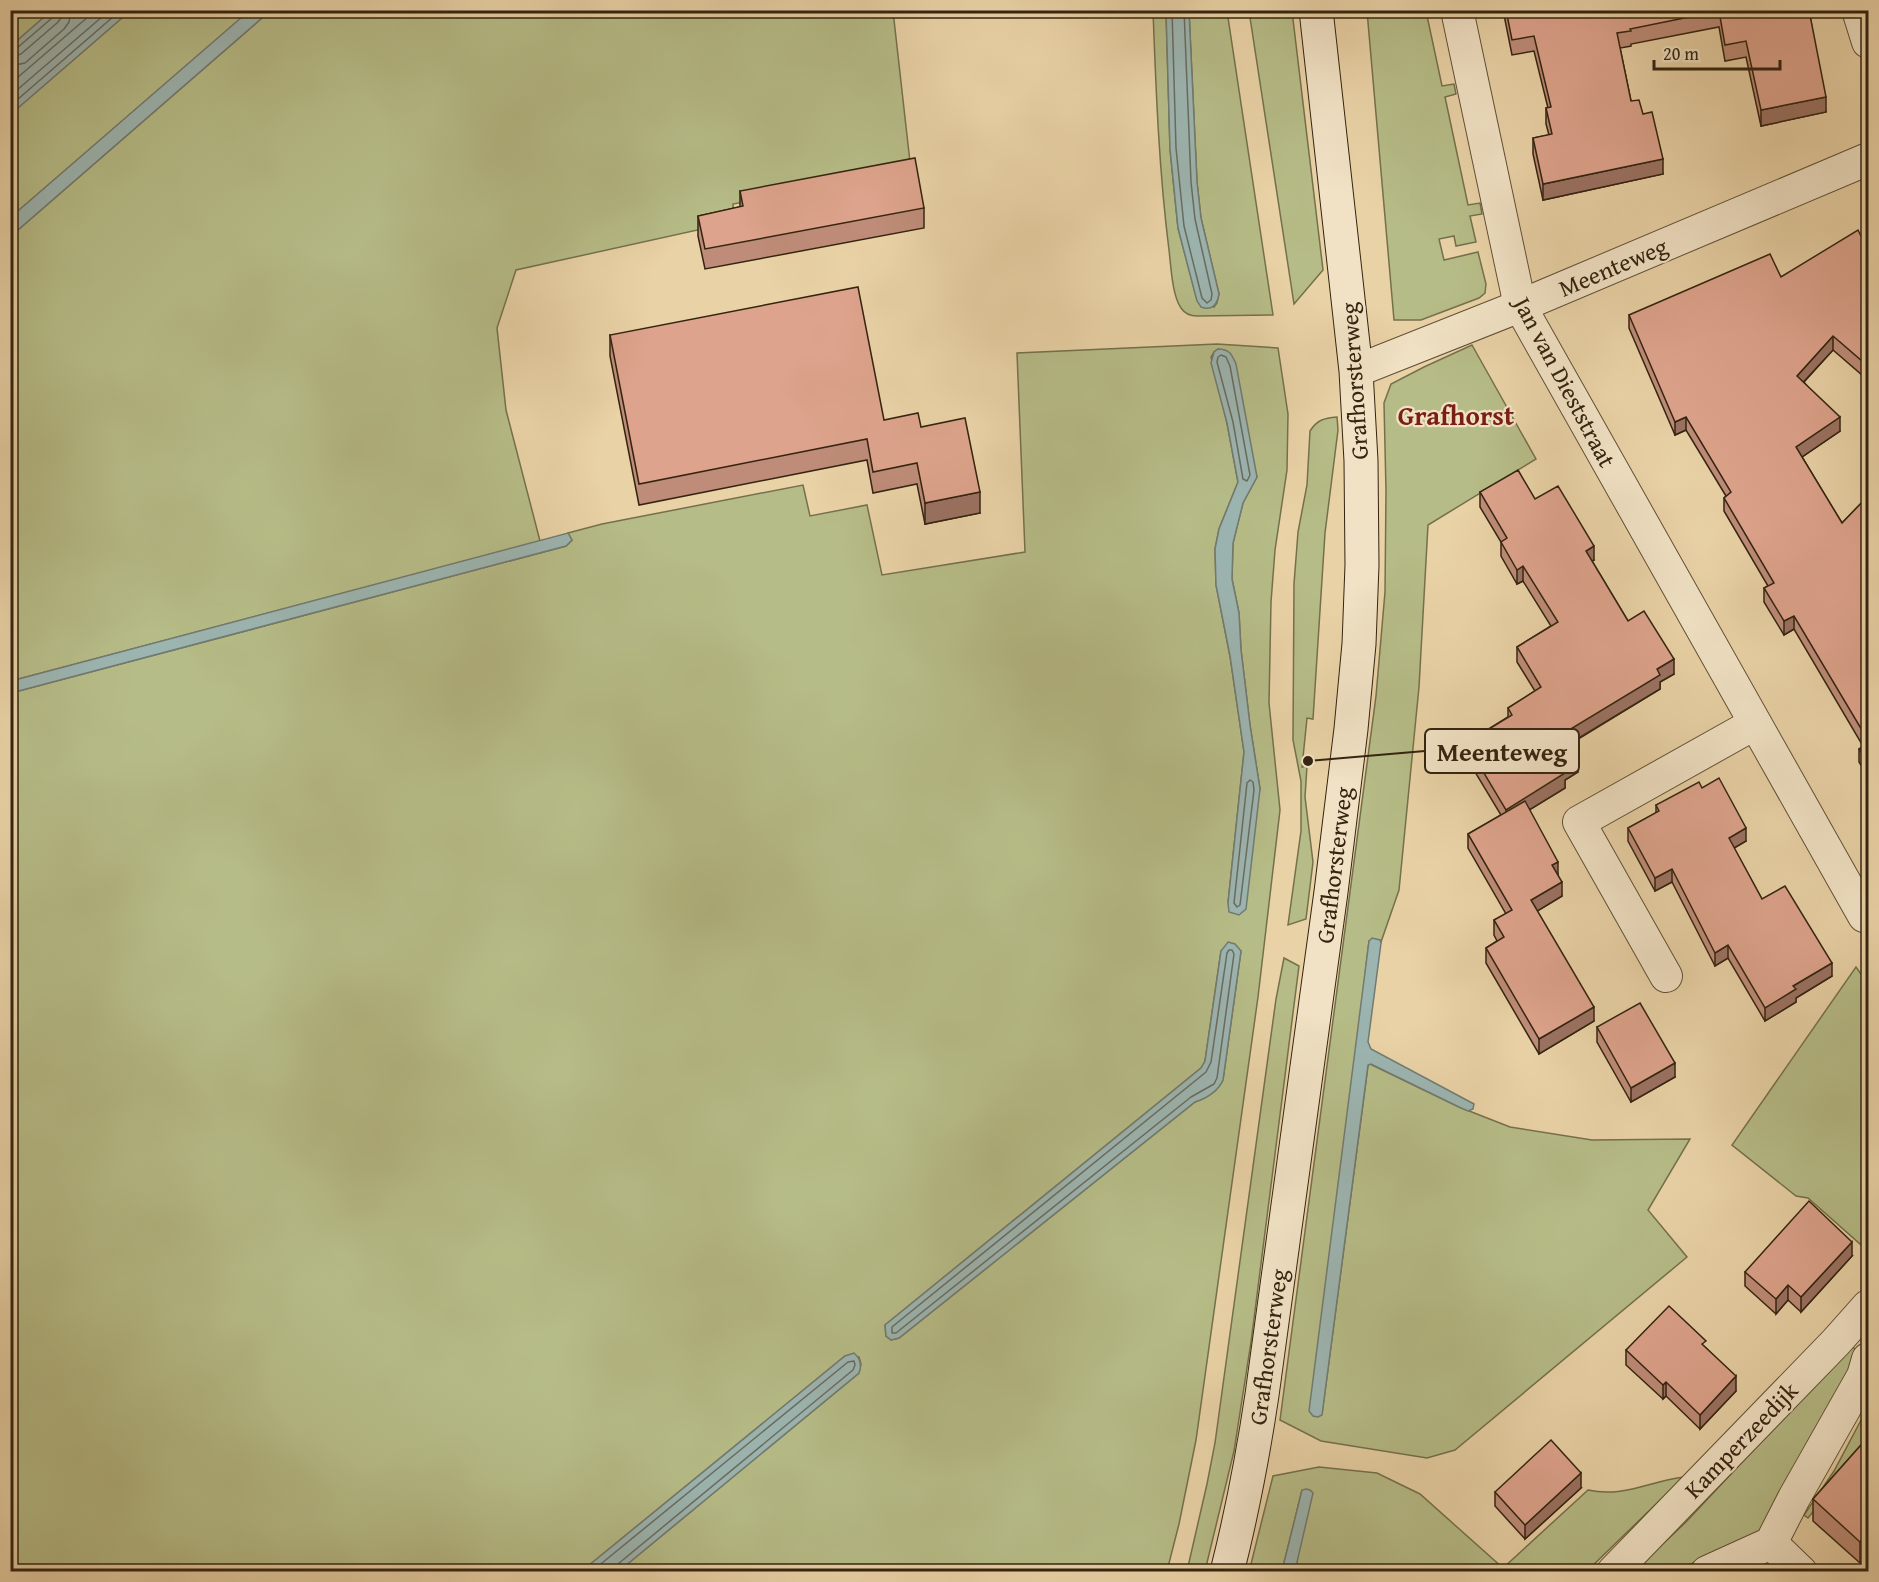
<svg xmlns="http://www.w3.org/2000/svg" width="1879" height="1582" viewBox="0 0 1879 1582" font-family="'Gentium Book Plus',serif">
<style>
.green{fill:#b6bc87;stroke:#75704c;stroke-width:1.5;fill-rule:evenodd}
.water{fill:#9cb5b1;stroke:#727b71;stroke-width:1.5}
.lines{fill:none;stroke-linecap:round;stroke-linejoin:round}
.shore{stroke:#686c60;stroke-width:1.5}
.street-casing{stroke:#615036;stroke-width:34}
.secondary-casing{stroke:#342410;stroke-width:35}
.street{stroke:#f1e2c5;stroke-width:32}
.secondary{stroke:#f1e2c5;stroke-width:33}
.wall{fill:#be8c78;stroke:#342410;stroke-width:1.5}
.shaded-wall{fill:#9b7262;stroke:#342410;stroke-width:1.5}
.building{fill:#dda38c;stroke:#342410;stroke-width:1.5}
.labels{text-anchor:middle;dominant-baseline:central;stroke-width:4.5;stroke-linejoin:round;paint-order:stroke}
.street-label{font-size:24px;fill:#342410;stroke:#f1e2c5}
.quarter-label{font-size:27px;font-weight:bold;fill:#7a1f14;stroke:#f1e2c5}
.leader{fill:none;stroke:#342410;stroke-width:2}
.callout-dot{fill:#342410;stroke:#f1e2c5;stroke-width:2}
.callout{fill:#f1e2c5;stroke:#342410;stroke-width:2}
.callout-label{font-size:26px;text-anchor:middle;font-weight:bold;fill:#342410}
</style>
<rect width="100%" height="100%" fill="#e9d2a6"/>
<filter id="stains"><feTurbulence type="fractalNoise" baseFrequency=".00333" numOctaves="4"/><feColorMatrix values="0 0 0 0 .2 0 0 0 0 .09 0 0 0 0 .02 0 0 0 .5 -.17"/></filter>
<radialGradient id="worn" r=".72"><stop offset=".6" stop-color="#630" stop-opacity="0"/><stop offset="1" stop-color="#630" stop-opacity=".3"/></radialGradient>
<!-- green -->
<g class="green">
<polygon points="11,10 51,11 11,46"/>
<polygon points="130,11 250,11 11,217 10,114"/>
<polygon points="270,11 893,11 911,171 733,204 734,222 516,270 497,328 506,410 540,541 11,681 11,236"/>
<path d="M1153,11H1166L1170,149L1178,228L1197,300L1214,307L1217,303L1219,294L1201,218L1197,182L1189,11H1227L1273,315L1197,316C1191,316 1185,314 1181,308C1172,295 1171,266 1169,250C1159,171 1156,91 1153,11Z"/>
<polygon points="1249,11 1292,11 1323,270 1294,304"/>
<polygon points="1367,11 1426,11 1442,86 1454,84 1456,94 1445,97 1468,205 1480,203 1482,214 1470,216 1476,242 1456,246 1454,236 1439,239 1444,260 1478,252 1486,284 1485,293 1479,298 1421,320 1394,320"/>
<path d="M1217,344L1278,348L1288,414L1287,470L1275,550L1271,602L1269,703L1280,810L1258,997L1196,1440L1179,1524L1167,1571H619L859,1373L861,1364L859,1357L845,1356L582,1571L11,1572V693L566,546L572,540L568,533L602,524L803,485L810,516L867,505L882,575L1025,552L1017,353ZM1218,349L1257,477L1243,503L1233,543L1232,579L1239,613L1241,650L1250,725L1260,789L1228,903L1244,752L1230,656L1216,585L1215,549L1219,529L1238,482L1227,423L1211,357L1214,352ZM1221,951H1241L1223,1080C1218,1091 1207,1098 1195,1102L899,1338L891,1340L886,1336L885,1325L1201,1068L1205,1061Z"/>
<polygon points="1472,345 1536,459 1428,525 1419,687 1399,890 1381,942 1380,940 1369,941 1354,1070 1322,1414 1367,1074 1368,1065 1370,1064 1459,1107 1510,1127 1592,1140 1690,1139 1648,1210 1687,1257 1455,1450 1427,1458 1321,1441 1280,1420 1376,696 1385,592 1386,491 1384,403 1391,384 1424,367"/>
<path d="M1337,417L1338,430L1325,533L1313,719L1307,718L1302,767L1307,766L1305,797L1313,862L1306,919L1288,925L1301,831V781L1293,740L1294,584L1298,532L1307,485L1310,431C1317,420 1324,418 1337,417Z"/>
<polygon points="1284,958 1299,966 1251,1342 1234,1451 1205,1571 1187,1571 1207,1484 1215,1443 1276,999"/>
<polygon points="1856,967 1868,984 1868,1251 1808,1198 1796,1196 1732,1145"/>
<polygon points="1852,1347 1855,1349 1856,1354 1848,1375 1764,1528 1753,1536 1675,1571 1633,1572 1686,1522 1849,1348"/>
<polygon points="1868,1407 1868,1445 1808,1518 1804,1515 1834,1471"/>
<path d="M1319,1467L1377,1473L1420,1494L1503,1568L1588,1490C1623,1498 1650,1481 1684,1477L1587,1571H1295L1297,1563L1302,1490L1282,1571L1249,1572L1273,1476Z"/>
</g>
<!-- water -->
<g class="water">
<polygon points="250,10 270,11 11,236 11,217"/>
<polygon points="51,11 130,11 11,114 11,46"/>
<path d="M1166,11H1189L1197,182L1201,218L1219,294C1217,305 1212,311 1201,307L1197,301L1178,228L1170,149Z"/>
<path d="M1218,349C1230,349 1232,355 1236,364L1257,477L1243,503L1233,543L1232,579L1239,613L1241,650L1250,725L1260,789L1246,909L1239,915L1229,912L1228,903L1244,752L1230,656L1216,585L1215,549L1219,529L1238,482L1227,423L1211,363L1214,352Z"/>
<polygon points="568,533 572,540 566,546 11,693 11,681"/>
<polygon points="1372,938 1380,940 1381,943 1368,1042 1371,1049 1474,1104 1473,1109 1468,1111 1459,1107 1371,1064 1368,1065 1322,1415 1318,1417 1313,1416 1309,1411 1369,941"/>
<path d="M1228,942L1235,944L1241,951L1223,1080C1218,1091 1207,1098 1195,1102L899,1338L891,1340L886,1336L885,1325L1201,1068L1205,1061L1221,951Z"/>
<path d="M854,1353C861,1359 862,1365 859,1373L619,1571H582L845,1356Z"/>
<polygon points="1306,1489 1310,1490 1313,1493 1295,1571 1282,1571 1302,1490"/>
</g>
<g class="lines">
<!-- shore -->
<g class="shore">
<polyline points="1172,10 1176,148 1184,226 1202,298 1207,303 1211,300 1212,294 1195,219 1191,182 1184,10"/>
<polyline points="10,50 17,48 52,18 55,10"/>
<polyline points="10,57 21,54 57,23 61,18 62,10"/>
<polyline points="10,66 25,63 64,29 69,22 71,10"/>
<polyline points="10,84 96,10"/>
<polyline points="10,96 110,10"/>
<polyline points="10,106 121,10"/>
<polygon points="1221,355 1226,357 1230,366 1250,475 1247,481 1243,479 1233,422 1217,362 1218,357"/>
<polygon points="1250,780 1253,782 1254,790 1240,905 1237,907 1234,903 1247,783"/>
<polygon points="1229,950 1232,950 1234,954 1217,1078 1214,1084 1191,1097 896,1333 892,1333 892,1327 1206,1072 1211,1062 1227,953"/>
<polyline points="591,1572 848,1362 854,1361 855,1365 853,1370 618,1564 616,1572"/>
</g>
<defs>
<g id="street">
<polyline points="1457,10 1520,306 1864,916"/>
<polyline points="1858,10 1868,42"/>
<polyline points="1356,371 1520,306 1868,159"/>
<polyline points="1666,976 1579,822 1754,724"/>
<polyline points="1771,1543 1801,1572"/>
<polyline points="1613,1572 1836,1342 1868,1306"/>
<polyline points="1707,1572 1771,1543 1794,1498 1863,1376 1868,1359"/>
</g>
<path id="secondary" d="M1227,1572C1242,1513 1253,1455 1262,1395L1331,892L1351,729L1359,644L1362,565L1361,461L1356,371L1316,10"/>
</defs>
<!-- street casing -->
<use href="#street" class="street-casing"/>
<!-- secondary casing -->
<use href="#secondary" class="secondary-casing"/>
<!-- street -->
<use href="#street" class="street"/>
<!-- secondary -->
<use href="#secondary" class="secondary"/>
</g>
<!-- wall -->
<g class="wall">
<polygon points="1503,10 1809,10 1826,112 1761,126 1746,57 1725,61 1719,27 1631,44 1631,46 1620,48 1631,101 1643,114 1663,174 1543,200 1533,154 1533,138 1549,135 1546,124 1546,108 1548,108 1534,51 1512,55"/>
<polygon points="740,191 924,208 924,228 705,269 698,236 698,216 740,207"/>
<polygon points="1869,231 1869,381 1833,350 1804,382 1840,431 1802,457 1842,523 1869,495 1869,778 1859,762 1859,749 1863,746 1794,629 1784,635 1764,602 1764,588 1768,586 1724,511 1724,498 1726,496 1686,430 1675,435 1629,328 1629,315 1781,277"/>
<polygon points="610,335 884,420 921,427 980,513 925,524 917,484 873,493 867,460 639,505 610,356"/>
<polygon points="1480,492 1535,499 1594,560 1592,561 1628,621 1674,674 1660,682 1660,689 1570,744 1578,772 1565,780 1565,788 1529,810 1558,874 1562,896 1537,911 1594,1021 1539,1054 1486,963 1486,948 1497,941 1494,935 1494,920 1506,914 1468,848 1468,834 1501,815 1466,757 1466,743 1508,717 1508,708 1535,691 1517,662 1517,647 1551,626 1523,581 1517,584 1501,556 1501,542 1480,507"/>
<polygon points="1702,788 1746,841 1734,848 1762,899 1832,976 1796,998 1796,1002 1765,1021 1728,958 1715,966 1672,882 1655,891 1628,841 1628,828 1656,813 1656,805"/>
<polygon points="1597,1027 1675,1077 1631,1102 1597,1042"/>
<polygon points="1852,1256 1801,1312 1788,1300 1776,1314 1745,1286 1745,1272"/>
<polygon points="1706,1348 1736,1391 1700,1429 1666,1396 1663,1399 1626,1365 1626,1350"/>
<polygon points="1869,1436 1869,1553 1860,1563 1813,1521 1813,1499"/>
<polygon points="1581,1488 1525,1539 1495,1506 1495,1492"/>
</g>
<!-- shaded-wall -->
<g class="shaded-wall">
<polygon points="1826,97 1826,112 1761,126 1761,110"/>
<polygon points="1663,159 1663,174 1543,200 1543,184"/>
<polygon points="1833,336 1833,350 1797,389 1797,376"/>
<polygon points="1686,417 1686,430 1675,435 1675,422"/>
<polygon points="1840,417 1840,431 1796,461 1796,447"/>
<polygon points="980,492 980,513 925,524 925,503"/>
<polygon points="1594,546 1594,560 1586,565 1586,551"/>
<polygon points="1523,566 1523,581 1517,584 1517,570"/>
<polygon points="1794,616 1794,629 1784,635 1784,621"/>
<polygon points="1674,659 1674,674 1660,682 1660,689 1564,747 1564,733 1657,669"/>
<polygon points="1578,758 1578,772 1565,780 1565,788 1506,824 1506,810 1561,768"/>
<polygon points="1746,828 1746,841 1729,851 1729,838"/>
<polygon points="1558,862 1558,876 1552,865"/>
<polygon points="1672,869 1672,882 1655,891 1655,878"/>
<polygon points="1562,882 1562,896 1531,915 1531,900"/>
<polygon points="1728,945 1728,958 1715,966 1715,953"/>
<polygon points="1832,963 1832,976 1796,998 1796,1002 1765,1021 1765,1008 1793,986"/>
<polygon points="1594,1007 1594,1021 1539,1054 1539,1039"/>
<polygon points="1675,1063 1675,1077 1631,1102 1631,1088"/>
<polygon points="1852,1242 1852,1256 1801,1312 1801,1297"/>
<polygon points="1788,1285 1788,1300 1776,1314 1776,1299"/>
<polygon points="1736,1376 1736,1391 1700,1429 1700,1415"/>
<polygon points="1666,1382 1666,1396 1663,1399 1663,1385"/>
<polygon points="1581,1473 1581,1488 1525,1539 1525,1525"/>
<polygon points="1869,1532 1869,1553 1860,1563 1860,1542"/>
</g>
<!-- building -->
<g class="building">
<polygon points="1506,10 1809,10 1826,97 1761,110 1746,41 1725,45 1719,11 1630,29 1631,31 1617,33 1631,101 1639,100 1643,114 1652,112 1663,159 1543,184 1533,138 1552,134 1546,108 1551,107 1534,36 1512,40"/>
<polygon points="915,158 924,208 705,249 698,216 743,206 740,191"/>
<polygon points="1858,230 1861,236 1869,231 1869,367 1833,336 1797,376 1840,417 1796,447 1842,523 1869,495 1869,742 1794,616 1784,621 1764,588 1774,583 1724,498 1731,492 1686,417 1675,422 1629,315 1770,254 1781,277"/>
<polygon points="858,287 884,420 918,413 921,427 965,418 980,492 925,503 917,463 873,472 867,439 639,484 610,335"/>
<polygon points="1518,470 1535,499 1558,486 1594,546 1586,551 1628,621 1644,611 1674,659 1657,669 1660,675 1564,733 1578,758 1561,768 1565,773 1506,810 1466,743 1512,715 1508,708 1541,687 1517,647 1558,622 1523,566 1517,570 1501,542 1507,538 1480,492"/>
<polygon points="1869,743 1869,764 1859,749"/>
<polygon points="1719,778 1746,828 1729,838 1762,899 1785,886 1832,963 1793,986 1796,989 1765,1008 1728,945 1715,953 1672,869 1655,878 1628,828 1659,811 1656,805 1699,782 1702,788"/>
<polygon points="1525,801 1558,862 1552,865 1562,882 1531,900 1594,1007 1539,1039 1486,948 1504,937 1494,920 1512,910 1468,834"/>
<polygon points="1640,1003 1675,1063 1631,1088 1597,1027"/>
<polygon points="1809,1201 1852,1242 1801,1297 1788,1285 1776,1299 1745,1272"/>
<polygon points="1669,1306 1706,1341 1702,1344 1736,1376 1700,1415 1666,1382 1663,1385 1626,1350"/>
<polygon points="1869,1436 1869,1532 1860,1542 1813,1499"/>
<polygon points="1551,1440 1581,1473 1525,1525 1495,1492"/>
</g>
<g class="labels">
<!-- street labels -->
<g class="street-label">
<text transform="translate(1613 267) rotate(-23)">Meenteweg</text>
<text transform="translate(1354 381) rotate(-94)">Grafhorsterweg</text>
<text transform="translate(1565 382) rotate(62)">Jan van Dieststraat</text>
<text transform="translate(1334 865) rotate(-83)">Grafhorsterweg</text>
<text transform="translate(1268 1347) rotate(-82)">Grafhorsterweg</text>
<text transform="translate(1741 1440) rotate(-46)">Kamperzeedijk</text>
</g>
<!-- quarter labels -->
<g class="quarter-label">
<text x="1456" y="415">Grafhorst</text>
</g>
</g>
<!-- callouts -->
<path class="leader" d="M1308 761L1425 751"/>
<circle class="callout-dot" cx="1308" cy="761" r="6"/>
<rect class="callout" x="1425" y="729" width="154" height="44" rx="6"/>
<g class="callout-label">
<text x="1502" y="761">Meenteweg</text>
</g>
<!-- margin -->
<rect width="1879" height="1582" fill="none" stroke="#e9d2a6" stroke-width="36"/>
<rect x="12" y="12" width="1855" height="1558" fill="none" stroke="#342410" stroke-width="3"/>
<rect x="18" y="18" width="1843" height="1546" fill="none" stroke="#342410" stroke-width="1.5"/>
<!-- scale -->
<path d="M1654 60v9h126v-9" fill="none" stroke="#342410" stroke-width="3"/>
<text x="1663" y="60" font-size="18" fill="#342410" stroke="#f1e2c5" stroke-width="4.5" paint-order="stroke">20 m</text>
<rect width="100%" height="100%" filter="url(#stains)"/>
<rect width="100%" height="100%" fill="url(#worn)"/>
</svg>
